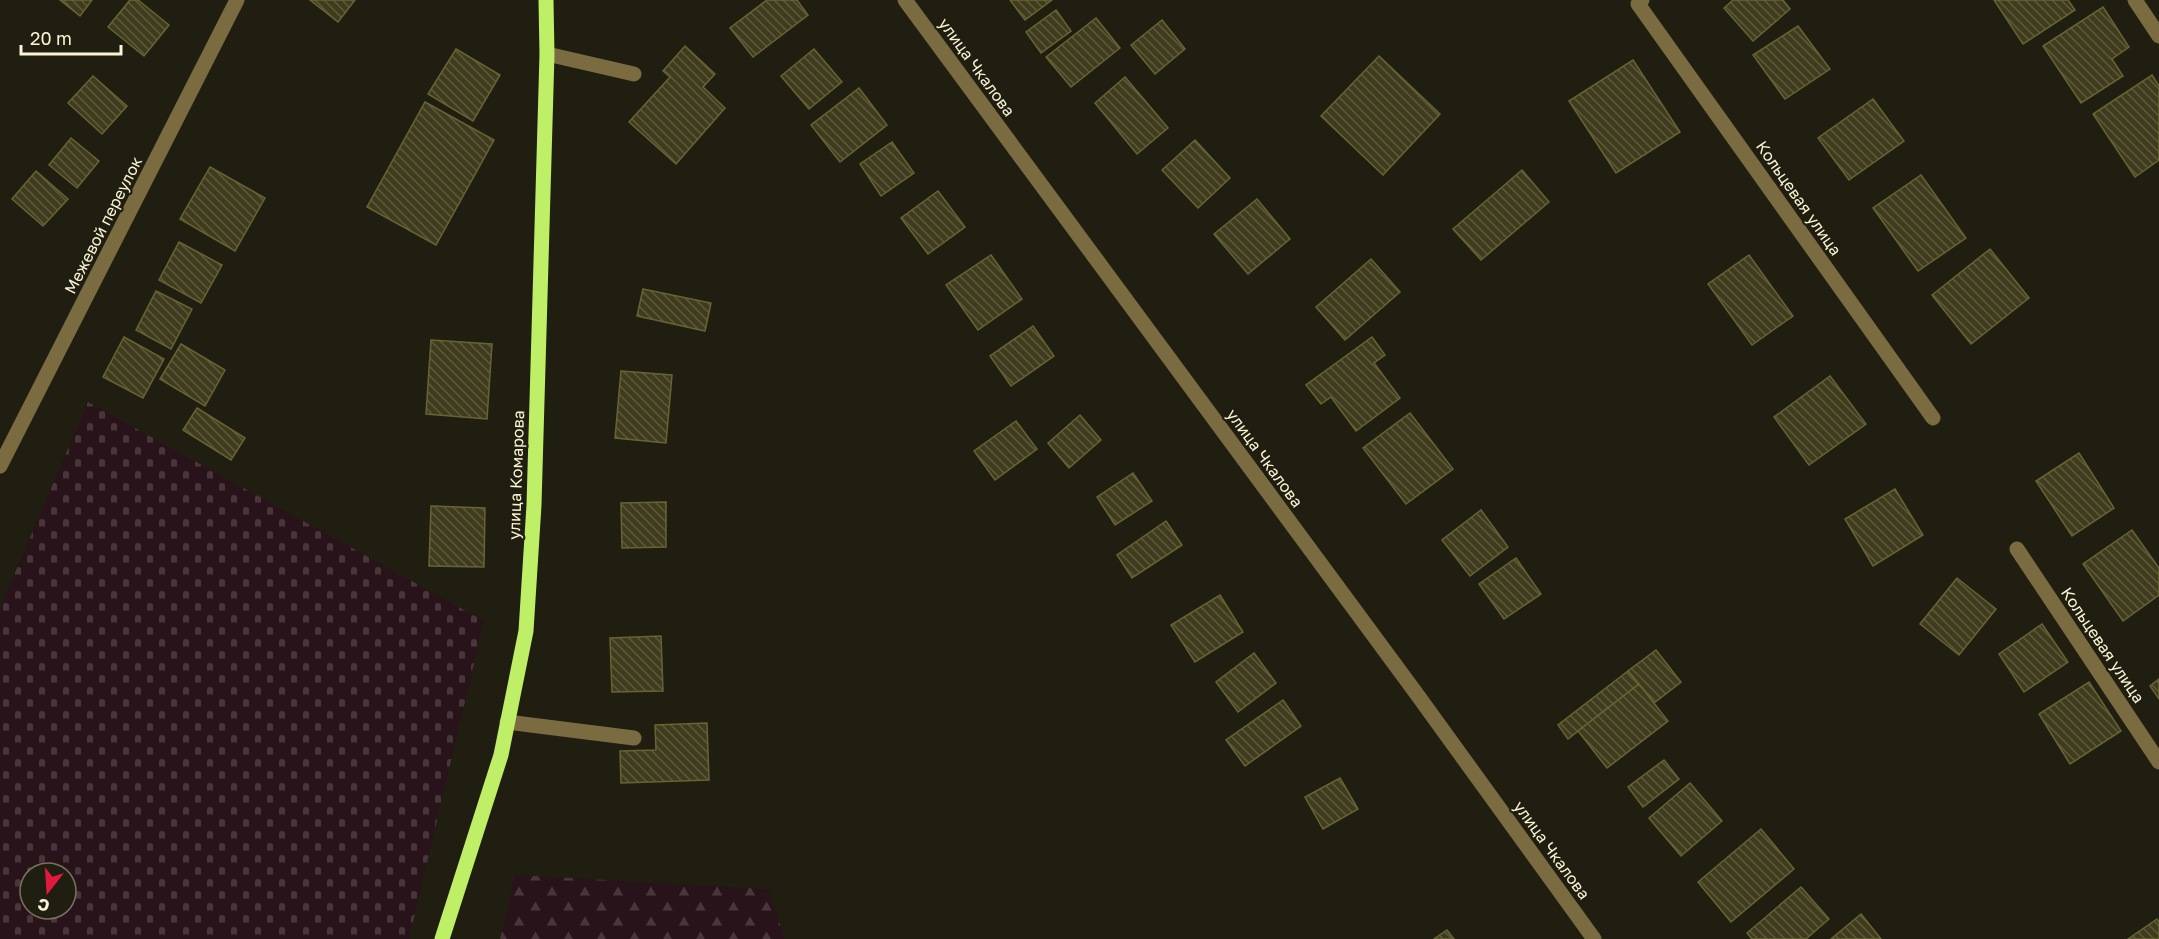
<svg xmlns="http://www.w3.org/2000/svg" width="2159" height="939" viewBox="0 0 2159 939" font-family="'Golos Text',sans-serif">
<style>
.forest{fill:url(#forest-firs)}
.cemetery{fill:url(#cemetery-stones);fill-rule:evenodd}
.building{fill:url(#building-back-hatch);stroke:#686432;stroke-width:1.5}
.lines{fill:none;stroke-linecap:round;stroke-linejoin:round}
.minor{stroke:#7a6c40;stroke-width:15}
.major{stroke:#bfee67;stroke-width:15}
.labels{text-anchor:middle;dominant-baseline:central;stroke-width:4.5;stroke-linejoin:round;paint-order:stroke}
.street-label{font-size:16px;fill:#faf4d4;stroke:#201e10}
</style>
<defs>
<pattern id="forest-firs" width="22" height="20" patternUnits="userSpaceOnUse" patternTransform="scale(1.5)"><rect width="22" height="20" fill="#29131a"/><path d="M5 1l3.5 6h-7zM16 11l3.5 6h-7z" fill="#49363a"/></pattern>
<pattern id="cemetery-stones" width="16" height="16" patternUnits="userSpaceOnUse" patternTransform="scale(1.5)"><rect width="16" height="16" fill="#29131a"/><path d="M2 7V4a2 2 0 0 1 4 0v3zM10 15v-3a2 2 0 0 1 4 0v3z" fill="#49363a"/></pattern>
<pattern id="building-back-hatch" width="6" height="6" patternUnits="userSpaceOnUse" patternTransform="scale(1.5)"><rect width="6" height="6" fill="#3f3c1e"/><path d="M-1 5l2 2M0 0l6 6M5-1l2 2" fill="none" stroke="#5c593e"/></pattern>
</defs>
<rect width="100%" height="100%" fill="#201e10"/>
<!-- forest -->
<polygon class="forest" points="515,875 768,889 785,939 500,939"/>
<!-- cemetery -->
<path class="cemetery" d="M88,402L484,621L409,939H0V608ZM30,873H66V909H30Z"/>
<!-- building -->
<g class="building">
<polygon points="60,0 92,0 80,16"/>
<polygon points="130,0 138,0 169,25 144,56 108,27"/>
<polygon points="310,0 355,0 338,22"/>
<polygon points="767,0 797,0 808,15 753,57 730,28"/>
<polygon points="1010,0 1052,0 1025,20"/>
<polygon points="1733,0 1783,0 1790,9 1753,41 1724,8"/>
<polygon points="1994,0 2068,0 2075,10 2023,44"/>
<polygon points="2103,7 2129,47 2112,59 2123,76 2081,103 2043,46"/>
<polygon points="1056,10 1071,31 1041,53 1026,32"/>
<polygon points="1096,18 1120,48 1071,87 1046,57"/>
<polygon points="1162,20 1185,49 1155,74 1131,45"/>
<polygon points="1798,26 1830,69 1785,99 1753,55"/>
<polygon points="685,46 715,74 703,87 725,108 676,164 629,122 670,77 663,71"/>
<polygon points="456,49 500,75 473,121 428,94"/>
<polygon points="814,49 842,82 809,109 781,76"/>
<polygon points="1379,56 1440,114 1383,175 1321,116"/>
<polygon points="1633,60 1680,132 1616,173 1569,101"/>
<polygon points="2152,75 2159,86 2159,160 2135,177 2093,114"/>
<polygon points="93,76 127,106 102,134 68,103"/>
<polygon points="1125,77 1168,128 1137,154 1095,103"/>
<polygon points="859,88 887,125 840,162 811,125"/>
<polygon points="1873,99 1904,141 1849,180 1818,138"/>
<polygon points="425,102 494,140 436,245 367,207"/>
<polygon points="71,138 99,161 77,188 49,165"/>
<polygon points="1195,140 1230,178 1198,208 1162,170"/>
<polygon points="892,142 914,173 881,196 860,164"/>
<polygon points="210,167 265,198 235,251 180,219"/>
<polygon points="1522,170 1549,202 1481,260 1453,229"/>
<polygon points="36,171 68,199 43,226 12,199"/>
<polygon points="1921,175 1966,238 1918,271 1873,208"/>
<polygon points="938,191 965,227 928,254 901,218"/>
<polygon points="1257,199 1290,239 1248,274 1214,234"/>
<polygon points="179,242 222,265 201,303 159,280"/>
<polygon points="1990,249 2029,298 1971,344 1932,295"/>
<polygon points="991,255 1022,299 978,330 946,285"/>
<polygon points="1749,255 1793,316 1752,345 1708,284"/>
<polygon points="1371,259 1400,292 1345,340 1316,307"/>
<polygon points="643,289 711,303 705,331 637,316"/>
<polygon points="156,291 192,309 171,349 136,330"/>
<polygon points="1033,326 1054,356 1011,386 990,356"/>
<polygon points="124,337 164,359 143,398 103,377"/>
<polygon points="1372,337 1385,355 1374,363 1400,398 1356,431 1331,397 1321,404 1306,385"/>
<polygon points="431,340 492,344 487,419 426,414"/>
<polygon points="181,344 225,370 205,406 160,379"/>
<polygon points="621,371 672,375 666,443 615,438"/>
<polygon points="1830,376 1866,424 1809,465 1774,417"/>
<polygon points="197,408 245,438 231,460 183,430"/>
<polygon points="1410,413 1453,469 1406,504 1363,448"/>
<polygon points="1080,415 1101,440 1069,468 1048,443"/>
<polygon points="1016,421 1037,449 995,480 974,451"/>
<polygon points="2079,453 2114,508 2072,536 2036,481"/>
<polygon points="1133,473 1152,501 1115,525 1097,497"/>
<polygon points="1895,489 1923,535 1873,566 1845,519"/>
<polygon points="666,502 666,547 622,548 621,503"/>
<polygon points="431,506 485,508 484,567 429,566"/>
<polygon points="1481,510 1508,547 1470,576 1442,540"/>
<polygon points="1166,521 1182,545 1132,578 1117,555"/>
<polygon points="2132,530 2159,568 2159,595 2123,621 2083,564"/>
<polygon points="1516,558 1541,594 1504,619 1479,584"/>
<polygon points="1957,578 1996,609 1959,655 1920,624"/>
<polygon points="1220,595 1243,632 1195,662 1171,625"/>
<polygon points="2042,624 2068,662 2024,692 1999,654"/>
<polygon points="661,636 663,691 612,692 610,638"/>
<polygon points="1656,650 1681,682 1654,703 1628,671"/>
<polygon points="1254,653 1276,683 1238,712 1216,682"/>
<polygon points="1628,671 1639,684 1568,739 1558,725"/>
<polygon points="2159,679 2159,699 2150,686"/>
<polygon points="2089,682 2121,731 2070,764 2039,714"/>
<polygon points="1639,684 1668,721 1607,768 1578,731"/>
<polygon points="1283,700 1301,726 1245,766 1226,740"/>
<polygon points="707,723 709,780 621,783 620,751 656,750 655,725"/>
<polygon points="1664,760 1679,779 1643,807 1628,787"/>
<polygon points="1340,778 1358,809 1323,829 1305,797"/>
<polygon points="1690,783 1722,821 1681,856 1649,818"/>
<polygon points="1761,829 1794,869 1731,922 1698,882"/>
<polygon points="1801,887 1829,919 1806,939 1752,939 1747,933"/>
<polygon points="1861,914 1881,939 1831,939"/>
<polygon points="2157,919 2159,922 2159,939 2128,939"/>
<polygon points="1447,930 1454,939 1434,939"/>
</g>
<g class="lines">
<!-- minor -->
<g class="minor">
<polyline points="905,0 1416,693 1594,939"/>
<polyline points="1642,0 1638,4 1933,418"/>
<polyline points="2135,0 2159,36"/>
<polyline points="547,54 634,74"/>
<polyline points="0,466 237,0"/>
<polyline points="2017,549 2159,762"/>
<polyline points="507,722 634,738"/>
</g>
<!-- major -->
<polyline class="major" points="442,939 501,755 526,631 534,505 547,54 546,0"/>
</g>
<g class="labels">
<!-- street labels -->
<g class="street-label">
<text transform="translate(977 67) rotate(54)">улица Чкалова</text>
<text transform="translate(1799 198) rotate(55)">Кольцевая улица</text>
<text transform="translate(103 225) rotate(-63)">Межевой переулок</text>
<text transform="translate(1265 458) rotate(54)">улица Чкалова</text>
<text transform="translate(516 475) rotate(-88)">улица Комарова</text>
<text transform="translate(2103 645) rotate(56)">Кольцевая улица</text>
<text transform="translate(1552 850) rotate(54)">улица Чкалова</text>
</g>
</g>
<!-- north arrow -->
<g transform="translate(48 891) rotate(197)"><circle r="28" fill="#201e10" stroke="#77745e" stroke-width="1.5"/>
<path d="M0-4.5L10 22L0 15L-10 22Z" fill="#e0193d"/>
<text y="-9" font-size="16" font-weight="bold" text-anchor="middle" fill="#faf4d4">С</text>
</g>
<!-- scale -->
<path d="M21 45v9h100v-9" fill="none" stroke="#faf4d4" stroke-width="3"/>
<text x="30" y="45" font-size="18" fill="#faf4d4" stroke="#201e10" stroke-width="4.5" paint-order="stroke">20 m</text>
</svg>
